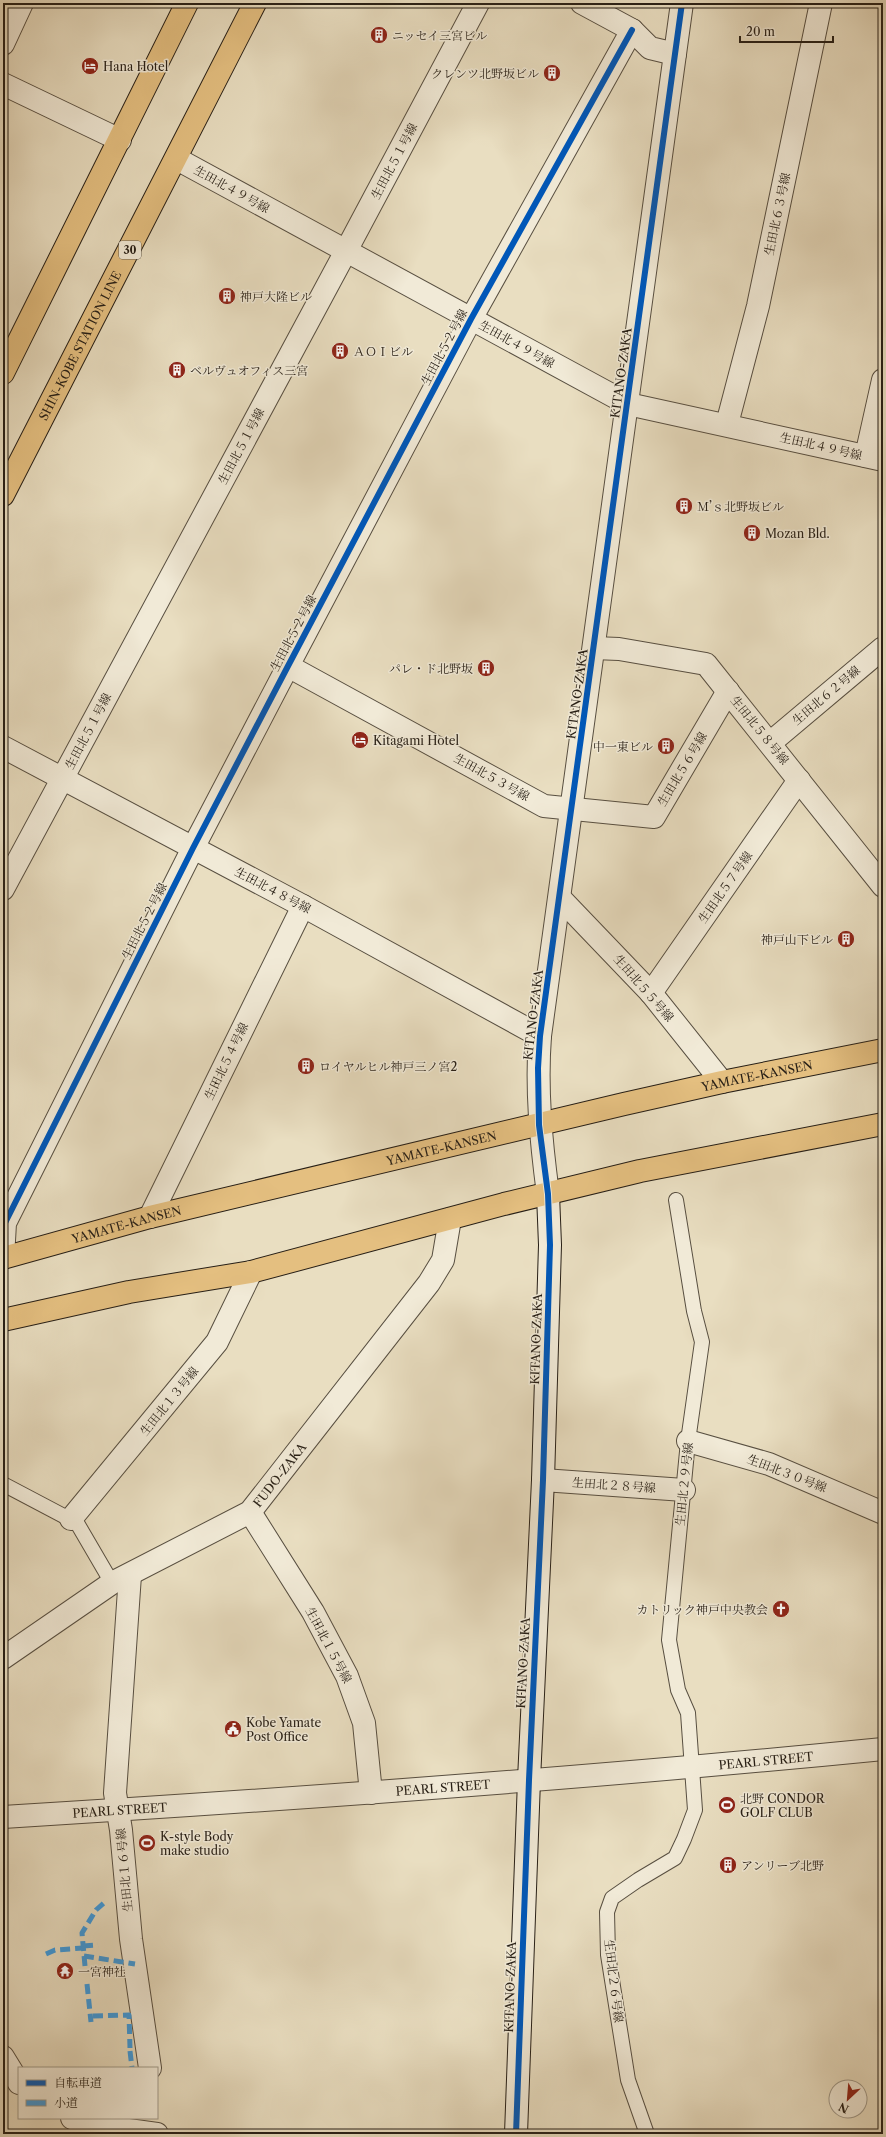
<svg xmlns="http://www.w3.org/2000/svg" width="886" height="2137" viewBox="0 0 886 2137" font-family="'Libre Caslon Text','Noto Serif JP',serif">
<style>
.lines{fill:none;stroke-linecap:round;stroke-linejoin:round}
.lane-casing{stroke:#584f41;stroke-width:16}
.street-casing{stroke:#584f41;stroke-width:24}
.secondary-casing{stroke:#271f16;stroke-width:24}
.primary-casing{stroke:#271f16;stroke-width:24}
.lane{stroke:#f1ead7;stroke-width:14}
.street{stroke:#f1ead7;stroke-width:22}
.secondary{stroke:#f1ead7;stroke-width:22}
.primary{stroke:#e4bf80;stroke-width:22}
.quiet{stroke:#3d9bdf;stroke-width:5;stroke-dasharray:10 5;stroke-linecap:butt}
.cycleway-casing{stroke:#f1ead7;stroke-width:8}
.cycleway{stroke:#0057b8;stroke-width:6}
.labels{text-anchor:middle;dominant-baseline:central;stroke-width:3;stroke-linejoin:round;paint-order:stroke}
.shield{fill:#f1ead7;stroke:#645c50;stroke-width:1}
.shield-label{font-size:11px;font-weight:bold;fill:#271f16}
.poi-label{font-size:12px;fill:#271f16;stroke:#f1ead7;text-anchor:start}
.street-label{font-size:12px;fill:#271f16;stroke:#f1ead7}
</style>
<rect width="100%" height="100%" fill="#e9dec1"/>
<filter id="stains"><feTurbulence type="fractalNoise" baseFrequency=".005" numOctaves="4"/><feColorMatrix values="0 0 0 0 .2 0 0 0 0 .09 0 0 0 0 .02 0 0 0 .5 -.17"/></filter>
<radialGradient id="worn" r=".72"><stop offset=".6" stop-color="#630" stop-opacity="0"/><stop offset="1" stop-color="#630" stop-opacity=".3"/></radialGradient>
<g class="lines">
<defs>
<g id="lane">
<polyline points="3,1484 77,1523 112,1583"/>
<polyline points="647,2134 628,2080 608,1955 607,1912 612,1898 638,1880 675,1858 684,1839 695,1810 688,1713 678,1690 669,1640 688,1441 702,1342 694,1311 676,1200"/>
</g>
<g id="street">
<polyline points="582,3 632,30 650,48 675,54"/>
<polyline points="3,44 22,3"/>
<polyline points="3,84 120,140"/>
<polyline points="177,159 628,404 883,460"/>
<polyline points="727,424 758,306 821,3"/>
<polyline points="866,456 883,380"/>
<polyline points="594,648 619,649 706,664 883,886"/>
<polyline points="288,666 544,806 654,817 728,691"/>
<polyline points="770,743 883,648"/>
<polyline points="3,747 303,906 540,1036"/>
<polyline points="3,889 346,251 478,3"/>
<polyline points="560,898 651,993 722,1082"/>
<polyline points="651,993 799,780"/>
<path d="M548,1194C541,1141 536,1089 540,1036L682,3"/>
<polyline points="150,1217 303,906"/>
<polyline points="3,1258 5,1223 193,848 288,666 471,319 632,30"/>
<polyline points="688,1441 769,1464 883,1513"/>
<polyline points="543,1480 684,1490"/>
<polyline points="250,1512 313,1612 347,1676 364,1723 371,1793"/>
<polyline points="71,1519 217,1342 251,1272"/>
<polyline points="130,1575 115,1793 121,1830 131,1939 150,2068"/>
<path id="s1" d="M3,1658L112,1583L250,1512L429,1283L443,1260L450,1219"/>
<path id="s2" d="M3,1817C297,1799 590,1778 883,1749"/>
<polyline points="3,2057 19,2083"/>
<polyline points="72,2118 92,2125 157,2134"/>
</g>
<polyline id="secondary" points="516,2134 529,1780 543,1480 550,1245 548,1194"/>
<g id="primary">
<polyline points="3,373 187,3"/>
<path id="s3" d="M3,495L255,3"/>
<path id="s4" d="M3,1258L150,1217L624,1104L722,1082L883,1050"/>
<polyline points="3,1320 129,1292 251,1272 504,1204 640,1171 883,1124"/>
</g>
</defs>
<!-- lane casing -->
<use href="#lane" class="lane-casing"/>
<!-- street casing -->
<use href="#street" class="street-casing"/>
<!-- secondary casing -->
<use href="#secondary" class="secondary-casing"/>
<!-- primary casing -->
<use href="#primary" class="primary-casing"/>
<!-- lane -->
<use href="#lane" class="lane"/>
<!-- street -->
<use href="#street" class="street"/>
<!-- secondary -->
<use href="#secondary" class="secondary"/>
<!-- primary -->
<use href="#primary" class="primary"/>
<!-- quiet -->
<g class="quiet">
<polyline points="83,1946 98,1945"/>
<polyline points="46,1954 55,1950 83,1948"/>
<polyline points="84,1956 135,1964"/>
<polyline points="85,1966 82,1933 96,1910 105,1902"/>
<polyline points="87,1984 91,2022"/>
<polyline points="93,2016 129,2015 130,2048"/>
<polyline points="130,2051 132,2068"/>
</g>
<defs>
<g id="cycleway">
<polyline points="3,1258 5,1223 193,848 288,666 471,319 632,30"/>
<polyline points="516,2134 529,1780 543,1480 550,1245 548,1194 539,1125 538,1068 540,1036 682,3"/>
</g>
</defs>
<!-- cycleway casing -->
<use href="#cycleway" class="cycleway-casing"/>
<!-- cycleway -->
<use href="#cycleway" class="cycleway"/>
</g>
<!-- icons -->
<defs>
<symbol id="building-disc" viewBox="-11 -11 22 22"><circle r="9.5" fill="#8f2418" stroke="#f1ead7"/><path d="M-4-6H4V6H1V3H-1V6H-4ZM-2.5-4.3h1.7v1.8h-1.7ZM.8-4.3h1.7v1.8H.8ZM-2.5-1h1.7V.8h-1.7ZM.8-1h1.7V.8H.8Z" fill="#fff"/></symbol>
<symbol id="hotel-disc" viewBox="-11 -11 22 22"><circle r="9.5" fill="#8f2418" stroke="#f1ead7"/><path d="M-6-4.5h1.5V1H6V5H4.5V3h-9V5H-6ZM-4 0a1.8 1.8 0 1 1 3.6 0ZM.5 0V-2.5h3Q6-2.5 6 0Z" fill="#fff"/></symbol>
<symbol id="church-disc" viewBox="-11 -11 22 22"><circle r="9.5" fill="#8f2418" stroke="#f1ead7"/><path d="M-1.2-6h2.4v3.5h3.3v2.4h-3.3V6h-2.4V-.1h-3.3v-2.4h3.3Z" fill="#fff"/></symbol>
<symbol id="civic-disc" viewBox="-11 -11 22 22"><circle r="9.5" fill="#8f2418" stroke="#f1ead7"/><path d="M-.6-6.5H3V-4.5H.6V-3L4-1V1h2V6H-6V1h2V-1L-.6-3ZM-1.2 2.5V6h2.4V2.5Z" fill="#fff"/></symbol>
<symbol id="stadium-disc" viewBox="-11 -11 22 22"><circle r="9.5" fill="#8f2418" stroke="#f1ead7"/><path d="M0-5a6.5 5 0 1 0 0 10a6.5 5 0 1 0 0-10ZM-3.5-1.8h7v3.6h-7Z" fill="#fff"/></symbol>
<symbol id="temple-disc" viewBox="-11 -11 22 22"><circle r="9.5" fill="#8f2418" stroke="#f1ead7"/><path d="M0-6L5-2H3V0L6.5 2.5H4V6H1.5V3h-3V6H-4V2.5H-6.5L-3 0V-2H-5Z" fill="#fff"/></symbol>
</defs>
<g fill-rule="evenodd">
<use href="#building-disc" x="369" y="25" width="20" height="20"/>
<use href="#hotel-disc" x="80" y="56" width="20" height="20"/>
<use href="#building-disc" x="542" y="63" width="20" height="20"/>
<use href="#building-disc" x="217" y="286" width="20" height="20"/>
<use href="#building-disc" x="330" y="341" width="20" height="20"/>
<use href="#building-disc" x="167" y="360" width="20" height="20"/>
<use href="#building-disc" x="674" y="496" width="20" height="20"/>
<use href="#building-disc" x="742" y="523" width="20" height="20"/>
<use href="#building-disc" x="476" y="658" width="20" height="20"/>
<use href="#hotel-disc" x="350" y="730" width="20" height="20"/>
<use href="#building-disc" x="656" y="736" width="20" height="20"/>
<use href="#building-disc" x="836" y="929" width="20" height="20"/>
<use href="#building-disc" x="296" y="1056" width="20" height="20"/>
<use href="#church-disc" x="771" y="1599" width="20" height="20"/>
<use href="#civic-disc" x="223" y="1719" width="20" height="20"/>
<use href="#stadium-disc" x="717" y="1795" width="20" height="20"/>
<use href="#stadium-disc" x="137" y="1833" width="20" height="20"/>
<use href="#building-disc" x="718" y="1855" width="20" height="20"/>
<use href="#temple-disc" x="55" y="1961" width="20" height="20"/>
</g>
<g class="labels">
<!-- shield labels -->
<rect class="shield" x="119" y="241" width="22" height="18" rx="3"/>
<g class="shield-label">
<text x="130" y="250">30</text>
</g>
<!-- poi labels -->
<g class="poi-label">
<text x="392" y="35">ニッセイ三宮ビル</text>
<text x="103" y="66">Hana Hotel</text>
<text x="539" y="73" text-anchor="end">クレンツ北野坂ビル</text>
<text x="240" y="296">神戸大隆ビル</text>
<text x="353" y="351">ＡＯＩビル</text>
<text x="190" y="370">ベルヴュオフィス三宮</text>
<text x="697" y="506">Ｍ’ｓ北野坂ビル</text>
<text x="765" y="533">Mozan Bld.</text>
<text x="473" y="668" text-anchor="end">パレ・ド北野坂</text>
<text x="373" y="740">Kitagami Hotel</text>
<text x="653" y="746" text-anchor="end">中一東ビル</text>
<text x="833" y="939" text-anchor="end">神戸山下ビル</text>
<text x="319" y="1066">ロイヤルヒル神戸三ノ宮2</text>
<text x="768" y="1609" text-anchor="end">カトリック神戸中央教会</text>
<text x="246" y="1722">Kobe Yamate<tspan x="246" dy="14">Post Office</tspan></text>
<text x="740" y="1798">北野 CONDOR<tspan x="740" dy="14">GOLF CLUB</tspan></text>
<text x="160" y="1836">K-style Body<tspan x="160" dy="14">make studio</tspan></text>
<text x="741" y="1865">アンリーブ北野</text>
<text x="78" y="1971">一宮神社</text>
</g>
<!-- street labels -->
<g class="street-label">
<text transform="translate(394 161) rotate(-62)">生田北５１号線</text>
<text transform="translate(232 189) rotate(29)">生田北４９号線</text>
<text transform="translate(777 214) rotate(-78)">生田北６３号線</text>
<text transform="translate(517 344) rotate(29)">生田北４９号線</text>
<text stroke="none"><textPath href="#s3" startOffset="168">SHIN-KOBE STATION LINE</textPath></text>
<text transform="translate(444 347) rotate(-62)">生田北５２号線</text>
<text transform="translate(621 373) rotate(-82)">KITANO-ZAKA</text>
<text transform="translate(241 446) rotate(-62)">生田北５１号線</text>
<text transform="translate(821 446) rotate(13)">生田北４９号線</text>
<text transform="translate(293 633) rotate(-62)">生田北５２号線</text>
<text transform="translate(577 694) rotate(-82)">KITANO-ZAKA</text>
<text transform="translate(826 695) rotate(-40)">生田北６２号線</text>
<text transform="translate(760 730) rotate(51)">生田北５８号線</text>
<text transform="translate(88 731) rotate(-62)">生田北５１号線</text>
<text transform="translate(682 769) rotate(-59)">生田北５６号線</text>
<text transform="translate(492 777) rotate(29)">生田北５３号線</text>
<text transform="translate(725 887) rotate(-55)">生田北５７号線</text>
<text transform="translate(273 890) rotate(28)">生田北４８号線</text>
<text transform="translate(144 921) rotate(-63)">生田北５２号線</text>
<text transform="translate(644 988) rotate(49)">生田北５５号線</text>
<text transform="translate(533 1015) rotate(-83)">KITANO-ZAKA</text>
<text transform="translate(226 1061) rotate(-64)">生田北５４号線</text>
<text stroke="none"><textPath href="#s4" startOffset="776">YAMATE-KANSEN</textPath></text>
<text stroke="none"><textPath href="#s4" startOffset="452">YAMATE-KANSEN</textPath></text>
<text stroke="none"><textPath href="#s4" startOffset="128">YAMATE-KANSEN</textPath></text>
<text transform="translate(536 1339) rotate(-88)">KITANO-ZAKA</text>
<text transform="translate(169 1401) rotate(-51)">生田北１３号線</text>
<text transform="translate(787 1473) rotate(21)">生田北３０号線</text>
<text stroke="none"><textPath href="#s1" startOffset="335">FUDO-ZAKA</textPath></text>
<text transform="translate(684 1484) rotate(-84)">生田北２９号線</text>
<text transform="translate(614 1485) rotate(4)">生田北２８号線</text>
<text transform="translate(329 1645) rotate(62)">生田北１５号線</text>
<text transform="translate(523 1663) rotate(-87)">KITANO-ZAKA</text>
<text stroke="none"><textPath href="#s2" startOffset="765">PEARL STREET</textPath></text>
<text stroke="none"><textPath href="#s2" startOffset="441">PEARL STREET</textPath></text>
<text stroke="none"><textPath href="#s2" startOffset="117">PEARL STREET</textPath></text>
<text transform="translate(124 1870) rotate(-95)">生田北１６号線</text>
<text transform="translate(614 1981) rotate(83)">生田北２６号線</text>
<text transform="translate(510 1987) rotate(-88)">KITANO-ZAKA</text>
</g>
</g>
<!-- margin -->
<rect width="886" height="2137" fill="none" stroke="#e9dec1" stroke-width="16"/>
<rect x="4" y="4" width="878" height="2129" fill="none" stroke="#271f16" stroke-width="2"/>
<rect x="8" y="8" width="870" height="2121" fill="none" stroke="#271f16"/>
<!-- legend -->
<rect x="18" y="2067" width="140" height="52" fill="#f1ead7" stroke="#a0998a"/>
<rect x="26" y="2080" width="20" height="6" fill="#0057b8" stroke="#a0998a"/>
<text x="54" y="2087" font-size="12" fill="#271f16">自転車道</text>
<rect x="26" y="2100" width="20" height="6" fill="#3d9bdf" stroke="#a0998a"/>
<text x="54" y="2107" font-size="12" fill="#271f16">小道</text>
<!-- north arrow -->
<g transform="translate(848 2099) rotate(206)"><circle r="19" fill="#f1ead7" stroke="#a0998a"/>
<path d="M0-3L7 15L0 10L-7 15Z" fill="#8f2418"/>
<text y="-6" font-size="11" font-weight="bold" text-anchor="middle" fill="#271f16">N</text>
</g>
<!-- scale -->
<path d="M740 36v6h93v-6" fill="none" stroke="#271f16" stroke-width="2"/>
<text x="746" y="36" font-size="12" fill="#271f16" stroke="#f1ead7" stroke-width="3" paint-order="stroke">20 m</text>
<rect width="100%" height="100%" filter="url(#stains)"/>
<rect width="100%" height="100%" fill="url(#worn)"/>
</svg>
